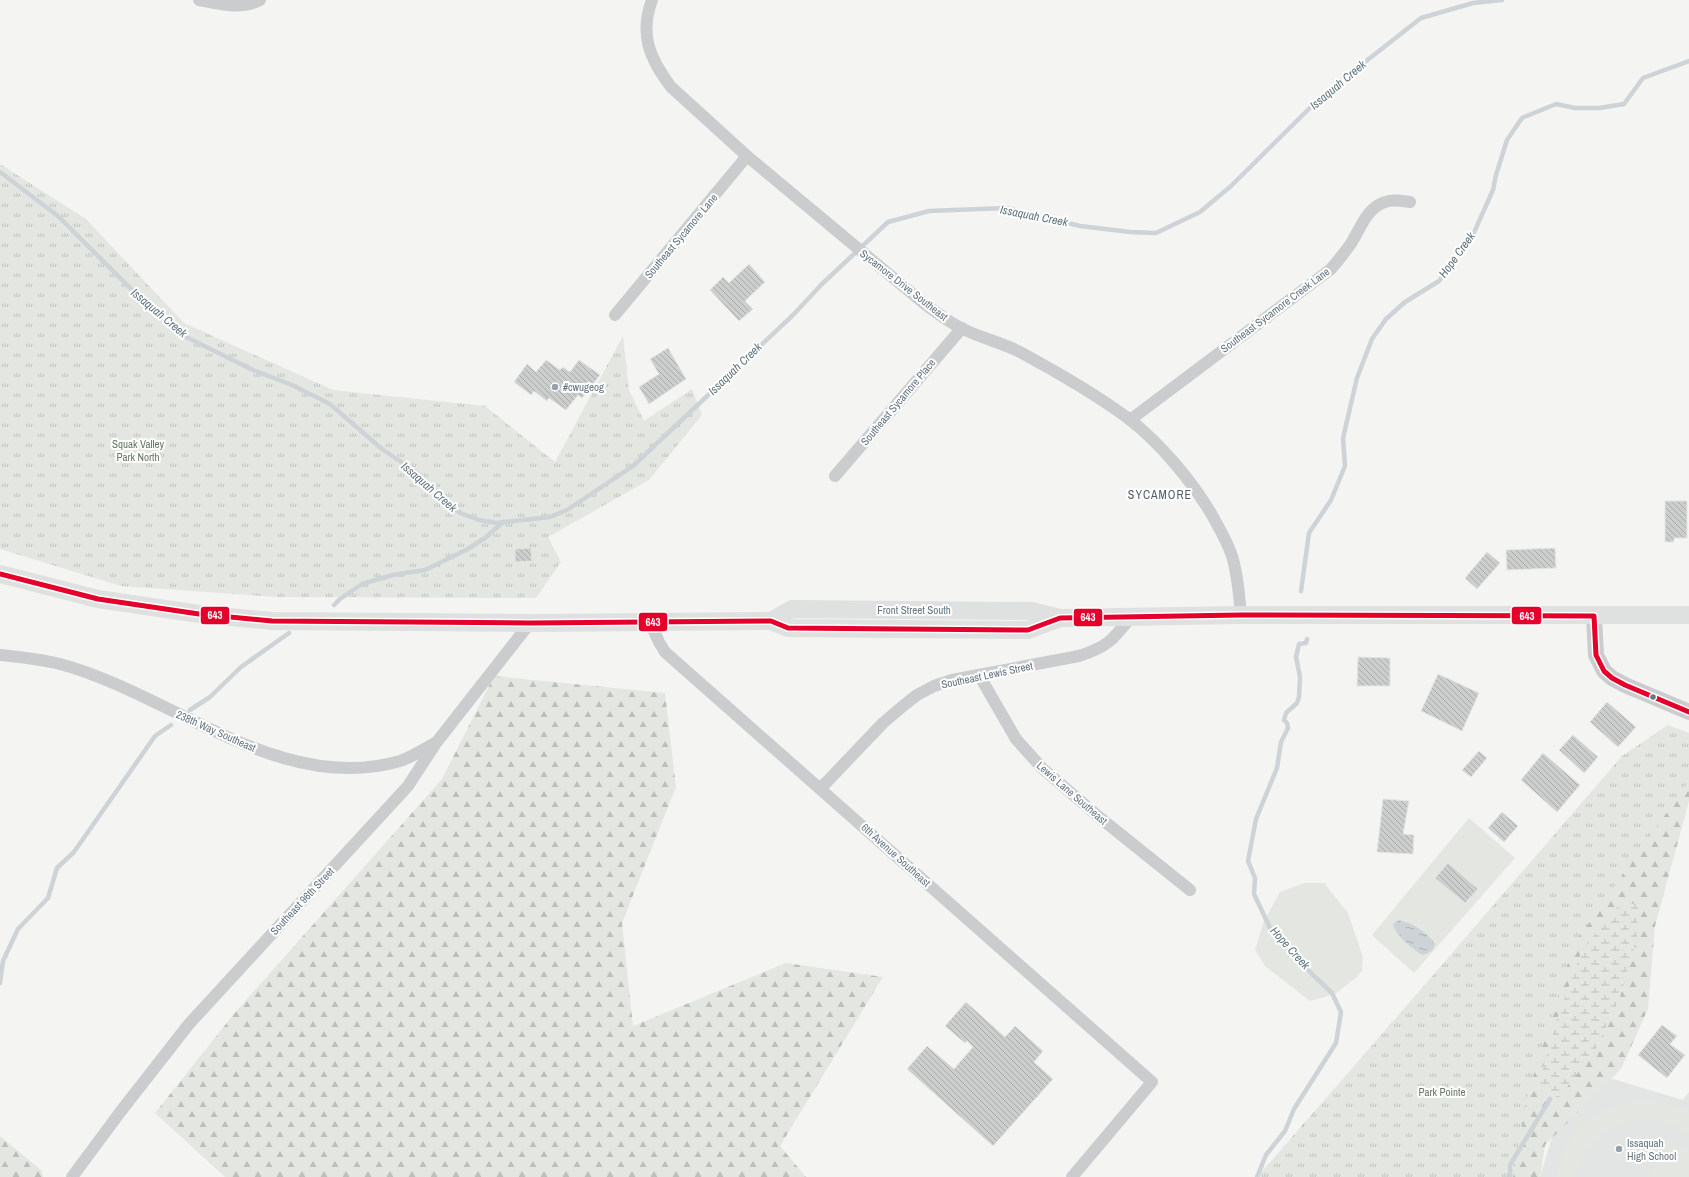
<svg xmlns="http://www.w3.org/2000/svg" width="1689" height="1177" viewBox="0 0 1689 1177" font-family="'Archivo Narrow',sans-serif">
<style>
.built{fill:#e3e4e4}
.green{fill:#e4e7e1}
.forest{fill:url(#forest-firs)}
.wetland{fill:url(#wetland-marsh)}
.park{fill:url(#park-tufts)}
.water{fill:url(#water-ripples)}
.lines{fill:none;stroke-linecap:round;stroke-linejoin:round}
.stream{stroke:#cdd3d6;stroke-width:4.5}
.building{fill:url(#building-back-hatch);stroke:#e4e4e2}
.minor{stroke:#cacccd;stroke-width:12}
.tertiary{stroke:#cacccd;stroke-width:16}
.secondary{stroke:#dfe0e0;stroke-width:18}
.bus-1-casing{stroke:#fff;stroke-width:8}
.bus-1{stroke:#e4002b;stroke-width:5}
.poi-dot{fill:#97a1aa;stroke:#fff;stroke-width:1.5}
.bus-dot{fill:#657582;stroke:#fff;stroke-width:1.5}
.labels{text-anchor:middle;dominant-baseline:central;stroke-width:4;stroke-linejoin:round;paint-order:stroke}
.street-label{font-size:11px;fill:#657582;stroke:#fff}
.poi-label{font-size:11px;fill:#657582;stroke:#fff;text-anchor:start}
.park-label{font-size:11px;fill:#687964;stroke:#fff}
.water-label{font-size:12px;font-style:italic;fill:#61767f;stroke:#fff}
.neighbourhood-label{font-size:12px;letter-spacing:1px;fill:#535e67;stroke:#fff}
.line-badge{stroke:#fff;stroke-width:1.5}
.badge-label{font-size:11px;text-anchor:middle;font-weight:bold;fill:#fff}
</style>
<defs>
<pattern id="forest-firs" width="22" height="20" patternUnits="userSpaceOnUse"><rect width="22" height="20" fill="#e4e7e1"/><path d="M5 1l3.5 6h-7zM16 11l3.5 6h-7z" fill="#bcc0bc"/></pattern>
<pattern id="wetland-marsh" width="20" height="14" patternUnits="userSpaceOnUse"><rect width="20" height="14" fill="#e4e7e1"/><path d="M1 5h8M5 5V1M11 12h8M15 12V8" fill="none" stroke="#bcc0bc"/></pattern>
<pattern id="park-tufts" width="24" height="20" patternUnits="userSpaceOnUse"><rect width="24" height="20" fill="#e4e7e1"/><path d="M3 7l-1-3M5 7V3M7 7l1-3M15 17l-1-3M17 17v-4M19 17l1-3" fill="none" stroke="#bcc0bc"/></pattern>
<pattern id="water-ripples" width="26" height="14" patternUnits="userSpaceOnUse"><rect width="26" height="14" fill="#cdd3d6"/><path d="M2 4q2-2 4 0t4 0M15 11q2-2 4 0t4 0" fill="none" stroke="#aab0b3"/></pattern>
<pattern id="building-back-hatch" width="6" height="6" patternUnits="userSpaceOnUse"><rect width="6" height="6" fill="#cccece"/><path d="M-1 5l2 2M0 0l6 6M5-1l2 2" fill="none" stroke="#a9acad"/></pattern>
</defs>
<rect width="100%" height="100%" fill="#f4f4f3"/>
<!-- built -->
<polygon class="built" points="1603,1076 1683,1100 1689,1092 1689,1177 1540,1177 1557,1121"/>
<!-- green -->
<g class="green">
<polygon points="1469,818 1515,858 1414,973 1372,935"/>
<polygon points="1304,883 1324,883 1348,913 1363,957 1362,971 1357,977 1335,994 1310,1001 1265,966 1255,950 1264,921 1280,892"/>
<path d="M1639,1100C1657,1101 1673,1104 1689,1112V1133C1681,1129 1673,1124 1664,1122C1623,1110 1584,1137 1575,1177H1556C1565,1131 1593,1107 1639,1100Z"/>
<polygon points="1668,1140 1689,1151 1689,1177 1649,1177"/>
</g>
<!-- forest -->
<g class="forest">
<polygon points="494,676 665,693 676,787 622,923 633,1026 786,963 883,977 780,1146 806,1177 225,1177 155,1113 233,1015 442,779"/>
<polygon points="1626,755 1689,760 1689,801 1655,926 1648,1009 1621,1069 1545,1145 1540,1177 1257,1177"/>
<polygon points="0,1136 42,1171 43,1177 0,1177"/>
</g>
<!-- wetland -->
<polygon class="wetland" points="1638,903 1637,938 1620,997 1597,1047 1561,1095 1550,1099 1539,1081 1558,1016 1582,950 1619,905"/>
<!-- park -->
<g class="park">
<polygon points="0,164 86,219 184,323 333,390 485,406 555,462 623,336 629,390 644,421 692,389 702,415 649,480 548,537 561,562 536,598 277,597 121,586 0,549"/>
<polygon points="1668,725 1689,733 1689,781 1574,944 1526,1100 1513,1177 1259,1177 1622,756"/>
</g>
<!-- water -->
<path class="water" d="M1399,920C1414,924 1426,931 1435,944L1432,951L1423,955C1413,950 1395,935 1393,924Z"/>
<g class="lines">
<!-- stream -->
<g class="stream">
<polyline points="0,172 58,216 143,301 182,335 253,370 292,385 330,404 382,449 416,472 460,513 479,520 497,523 550,517 567,510 633,466 793,315 822,284 888,222 929,211 1006,208 1080,226 1130,232 1156,233 1200,212 1231,186 1323,95 1421,18 1473,3 1502,0"/>
<polyline points="1301,591 1309,533 1331,500 1345,466 1343,438 1357,378 1372,339 1386,319 1405,302 1439,281 1472,237 1493,190 1496,175 1507,140 1522,118 1556,104 1575,108 1599,108 1624,104 1643,78 1689,61"/>
<polyline points="334,605 340,599 362,584 393,575 425,570 466,550 485,538 503,522"/>
<polyline points="190,710 210,697 241,667 289,633"/>
<polyline points="0,983 3,961 18,929 48,898 57,868 74,852 155,736 171,725"/>
<polyline points="1257,1177 1266,1155 1285,1131 1294,1109 1336,1043 1341,1012 1332,993 1313,975 1271,930 1254,894 1255,878 1248,861 1256,819 1277,768 1281,742 1288,728 1287,723 1284,720 1286,713 1297,703 1299,697 1300,677 1296,657 1299,644 1306,643 1307,639"/>
<polyline points="1510,1177 1510,1165 1550,1099"/>
</g>
</g>
<!-- building -->
<g class="building">
<polygon points="749,264 765,282 745,301 753,309 739,321 710,290 723,277 729,283"/>
<polygon points="668,348 686,379 649,404 639,387 659,374 650,359"/>
<polygon points="546,360 560,370 563,367 570,372 579,360 600,375 582,398 578,395 566,410 549,398 547,401 534,391 531,395 514,382 527,364 536,372"/>
<polygon points="1665,501 1687,501 1687,538 1674,538 1674,542 1665,542"/>
<polygon points="531,548 532,561 515,562 515,549"/>
<polygon points="1555,548 1556,568 1507,570 1506,550"/>
<polygon points="1487,552 1500,563 1477,589 1465,578"/>
<polygon points="1358,657 1390,658 1390,686 1357,686"/>
<polygon points="1438,674 1479,693 1462,731 1421,711"/>
<polygon points="1607,702 1636,727 1618,747 1590,722"/>
<polygon points="1573,735 1598,757 1584,773 1559,750"/>
<polygon points="1479,751 1487,758 1471,777 1462,770"/>
<polygon points="1543,753 1580,785 1557,812 1521,780"/>
<polygon points="1383,799 1409,801 1403,834 1414,835 1413,854 1377,852"/>
<polygon points="1502,812 1518,826 1504,842 1488,828"/>
<polygon points="1448,863 1478,889 1465,903 1435,878"/>
<polygon points="966,1002 1005,1037 1015,1026 1043,1051 1034,1062 1053,1079 993,1146 907,1069 927,1046 954,1069 973,1047 967,1041 965,1043 945,1026"/>
<polygon points="1662,1025 1677,1036 1670,1044 1685,1055 1667,1078 1638,1055"/>
</g>
<g class="lines">
<!-- minor -->
<g class="minor">
<path d="M199,0C219,4 241,10 260,0"/>
<path d="M652,0C639,35 650,59 671,87L747,156L921,301C934,311 947,321 961,328C980,338 1001,342 1020,352C1055,371 1097,395 1129,419C1160,443 1192,481 1212,515C1219,528 1227,541 1232,556C1238,575 1239,595 1241,615"/>
<polyline points="615,315 747,156"/>
<path d="M1130,420L1331,269C1338,261 1344,253 1350,245C1360,230 1366,208 1385,202C1393,199 1402,201 1410,202"/>
<polyline points="835,476 962,328"/>
<polyline points="650,622 659,642 665,652 1152,1082 1072,1177"/>
<path d="M0,655C20,657 40,659 60,664C169,693 281,796 400,761C412,757 424,749 435,743"/>
<polyline points="979,675 1016,739 1042,768 1099,817 1190,890"/>
<path d="M821,788L883,723L903,706L917,695L934,686L952,680L1079,656C1107,647 1113,640 1130,618"/>
<polyline points="72,1177 121,1111 189,1024 408,786 436,743 530,623"/>
</g>
<!-- tertiary -->
<polyline class="tertiary" points="1594,616 1596,655 1604,671 1612,678 1625,685 1689,712"/>
<!-- secondary -->
<g class="secondary">
<polyline points="0,574 98,599 199,614 272,621 530,623 771,621 788,628 1028,630 1060,618"/>
<polyline points="771,621 792,609 1032,611 1060,618 1241,615 1689,615"/>
</g>
<defs>
<polyline id="bus-1" points="0,574 98,599 199,614 272,621 530,623 771,621 788,628 1028,630 1060,618 1241,615 1594,616 1596,655 1604,671 1612,678 1625,685 1689,712"/>
</defs>
<!-- bus-1 casing -->
<use href="#bus-1" class="bus-1-casing"/>
<!-- bus-1 -->
<use href="#bus-1" class="bus-1"/>
</g>
<!-- markers -->
<g class="poi-dot">
<circle cx="555" cy="387" r="4"/>
<circle cx="1619" cy="1149" r="4"/>
</g>
<circle class="bus-dot" cx="1653" cy="697" r="3.5"/>
<g class="labels">
<!-- street labels -->
<g class="street-label">
<text transform="translate(681 236) rotate(-50)">Southeast Sycamore Lane</text>
<text transform="translate(904 285) rotate(38)">Sycamore Drive Southeast</text>
<text transform="translate(1275 310) rotate(-37)">Southeast Sycamore Creek Lane</text>
<text transform="translate(898 402) rotate(-50)">Southeast Sycamore Place</text>
<text x="914" y="610">Front Street South</text>
<text transform="translate(987 675) rotate(-12)">Southeast Lewis Street</text>
<text transform="translate(216 731) rotate(24)">238th Way Southeast</text>
<text transform="translate(1072 793) rotate(41)">Lewis Lane Southeast</text>
<text transform="translate(896 855) rotate(42)">6th Avenue Southeast</text>
<text transform="translate(302 901) rotate(-47)">Southeast 96th Street</text>
</g>
<!-- poi labels -->
<g class="poi-label">
<text x="563" y="387">#cwugeog</text>
<text x="1627" y="1143">Issaquah<tspan x="1627" dy="13">High School</tspan></text>
</g>
<!-- park labels -->
<g class="park-label">
<text x="138" y="444">Squak Valley<tspan x="138" dy="13">Park North</tspan></text>
<text x="1442" y="1092">Park Pointe</text>
</g>
<!-- water labels -->
<g class="water-label">
<text transform="translate(1338 85) rotate(-40)">Issaquah Creek</text>
<text transform="translate(1034 216) rotate(11)">Issaquah Creek</text>
<text transform="translate(1457 255) rotate(-54)">Hope Creek</text>
<text transform="translate(159 313) rotate(40)">Issaquah Creek</text>
<text transform="translate(735 369) rotate(-44)">Issaquah Creek</text>
<text transform="translate(429 487) rotate(41)">Issaquah Creek</text>
<text transform="translate(1290 948) rotate(48)">Hope Creek</text>
</g>
<!-- neighbourhood labels -->
<g class="neighbourhood-label">
<text x="1160" y="495">SYCAMORE</text>
</g>
</g>
<g class="line-badge">
<rect x="200" y="606" width="30" height="19" rx="4" fill="#e4002b"/>
<rect x="1511" y="606" width="31" height="19" rx="4" fill="#e4002b"/>
<rect x="1073" y="608" width="30" height="19" rx="4" fill="#e4002b"/>
<rect x="638" y="612" width="30" height="20" rx="4" fill="#e4002b"/>
</g>
<g class="badge-label">
<text x="215" y="619">643</text>
<text x="1527" y="620">643</text>
<text x="1088" y="621">643</text>
<text x="653" y="626">643</text>
</g>
</svg>
